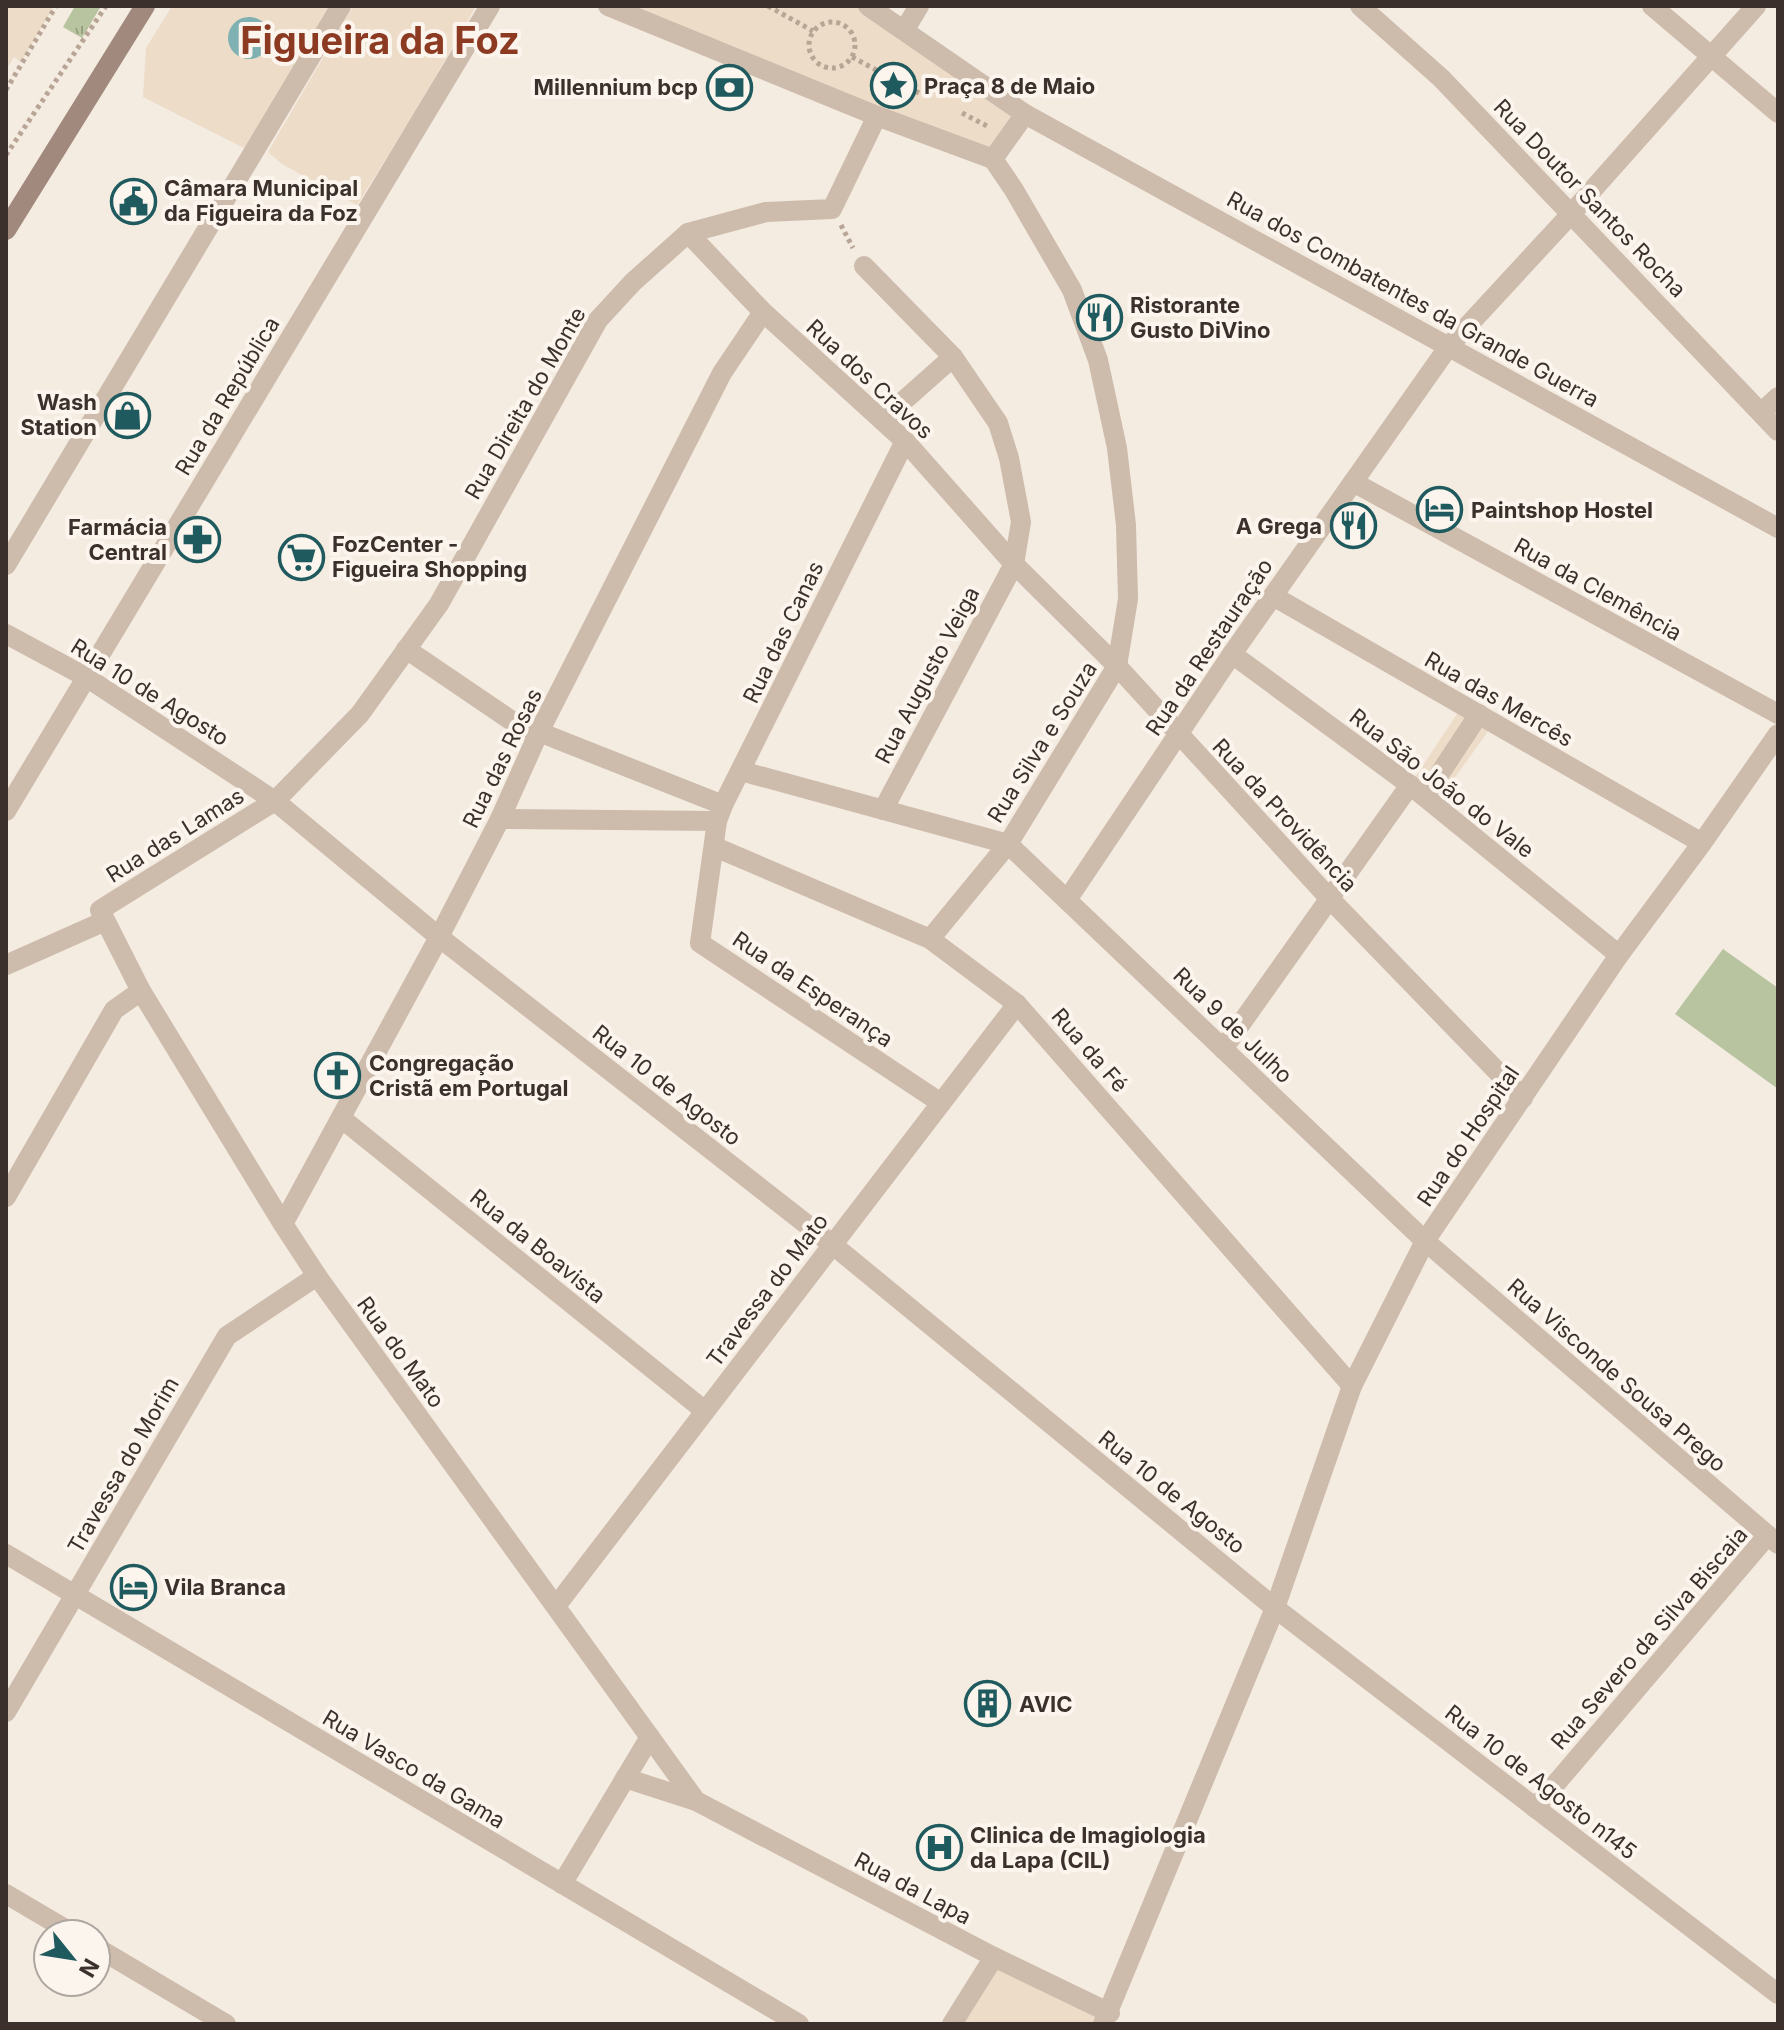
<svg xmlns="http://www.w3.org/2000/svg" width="1784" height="2030" viewBox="0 0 1784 2030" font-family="Inter,sans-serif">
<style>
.grass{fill:url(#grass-tufts)}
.pitch{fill:#b8c4a0}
.plaza{fill:#ecdcc8}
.water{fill:#7fb0b2}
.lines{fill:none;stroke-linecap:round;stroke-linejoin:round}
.path{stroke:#b9a596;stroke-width:5;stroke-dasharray:4 4;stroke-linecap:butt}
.street{stroke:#cdbbac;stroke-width:20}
.secondary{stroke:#a18a7d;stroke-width:20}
.labels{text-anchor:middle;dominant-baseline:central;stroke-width:8;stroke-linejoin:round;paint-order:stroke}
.poi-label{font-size:22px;font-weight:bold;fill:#3b302b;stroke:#fbf5ee;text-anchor:start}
.street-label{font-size:22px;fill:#3b302b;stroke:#fbf5ee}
.town-label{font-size:38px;font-weight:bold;fill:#8c3b22;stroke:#fbf5ee}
</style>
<defs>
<pattern id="grass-tufts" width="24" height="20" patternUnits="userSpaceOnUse" patternTransform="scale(2)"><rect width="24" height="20" fill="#b8c4a0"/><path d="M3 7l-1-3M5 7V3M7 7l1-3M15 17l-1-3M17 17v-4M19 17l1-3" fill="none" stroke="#97a083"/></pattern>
</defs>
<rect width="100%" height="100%" fill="#f4ebe1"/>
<!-- grass -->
<polygon class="grass" points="75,6 101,6 82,38 63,27"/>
<!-- pitch -->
<polygon class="pitch" points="1723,949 1778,988 1778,1089 1675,1014"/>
<!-- plaza -->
<g class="plaza">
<polygon points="6,6 54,6 21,62 14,57 6,70"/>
<polygon points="172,6 332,6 246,149 143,97 146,48"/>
<polygon points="353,6 476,6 415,112 357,205 282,164 268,152"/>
<polygon points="602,6 868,6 1025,114 993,159"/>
<polygon points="1463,705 1494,723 1435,805 1410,785"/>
<polygon points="994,1957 1110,2013 1103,2024 952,2024"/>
</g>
<!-- water -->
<circle class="water" cx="249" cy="38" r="21"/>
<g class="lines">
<!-- path -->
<g class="path">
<polyline points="768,6 813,31"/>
<circle cx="832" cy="45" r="23"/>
<polyline points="852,57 919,93"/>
<polyline points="6,90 56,6"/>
<polyline points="962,113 989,127"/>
<polyline points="6,155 106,6"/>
<polyline points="841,225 853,248"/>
</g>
<!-- street -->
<g class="street">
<polyline points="608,6 877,116 993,159 1025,114"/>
<polyline points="868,6 1025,114 1778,528"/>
<polyline points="1360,6 1441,78 1778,431"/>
<polyline points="1652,6 1778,113"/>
<polyline points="905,29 919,6"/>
<polyline points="688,233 763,312 905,441 1014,564 1117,666 1330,899 1523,1098"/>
<polyline points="864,266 953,357 998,423 1009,458 1021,522 1014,564 883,810"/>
<polyline points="1762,412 1778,397"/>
<polyline points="882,420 953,357"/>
<polyline points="905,441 723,805 717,821 700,943 941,1103"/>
<polyline points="1353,482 1778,714"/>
<polyline points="6,565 341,6"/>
<polyline points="1273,596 1702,843"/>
<polyline points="6,634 86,677 275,801 439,937 833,1245 1275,1608 1778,1994"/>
<polyline points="406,649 537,738"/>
<polyline points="1232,654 1410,785 1619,955"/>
<polyline points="539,732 723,805"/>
<polyline points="741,771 1008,844 1425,1241 1778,1544"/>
<polyline points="1425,796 1479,714"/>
<polyline points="6,811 490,6"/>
<polyline points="500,819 717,821"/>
<polyline points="715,847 930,939 1017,1004 1352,1386"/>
<polyline points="1067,900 1232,654 1449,346 1571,214 1756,6"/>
<polyline points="930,939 1008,844 1117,666 1128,599 1126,525 1117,448 1098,360 1072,290 1014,190 993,159"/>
<polyline points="6,965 105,921"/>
<polyline points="1223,1049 1410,785"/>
<polyline points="341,1118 705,1411"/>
<polyline points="6,1197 114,1010 141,991"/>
<polyline points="283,1224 439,937 500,819 539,732 722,373 763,312"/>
<polyline points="6,1554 799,2024"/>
<polyline points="556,1606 1017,1004"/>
<polyline points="6,1712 227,1336 317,1276"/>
<polyline points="625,1778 696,1801 994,1957 1110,2013"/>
<polyline points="696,1801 317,1276 283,1224 141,991 100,910 275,801 360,714 439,604 598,320 633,282 688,233 766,212 832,209 877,116"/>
<polyline points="1535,1808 1767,1536"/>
<polyline points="562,1884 650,1737"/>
<polyline points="6,1894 74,1934"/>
<polyline points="96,1947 226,2024"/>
<polyline points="952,2024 994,1957"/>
<polyline points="1103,2024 1275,1608 1352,1386 1425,1241 1619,955 1702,843 1778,734"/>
</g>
<!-- secondary -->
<polyline class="secondary" points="6,230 145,6"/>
</g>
<!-- icons -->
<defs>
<symbol id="sight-ring" viewBox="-11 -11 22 22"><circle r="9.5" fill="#fbf5ee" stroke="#1f5a5e" stroke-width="1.5"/><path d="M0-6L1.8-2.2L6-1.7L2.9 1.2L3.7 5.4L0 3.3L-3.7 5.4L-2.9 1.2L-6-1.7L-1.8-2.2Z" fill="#1f5a5e"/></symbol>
<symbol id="bank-ring" viewBox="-11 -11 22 22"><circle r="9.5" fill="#fbf5ee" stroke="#1f5a5e" stroke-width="1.5"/><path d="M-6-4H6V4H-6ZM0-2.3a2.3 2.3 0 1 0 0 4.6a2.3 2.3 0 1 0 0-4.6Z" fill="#1f5a5e"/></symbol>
<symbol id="civic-ring" viewBox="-11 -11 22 22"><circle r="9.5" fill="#fbf5ee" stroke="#1f5a5e" stroke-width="1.5"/><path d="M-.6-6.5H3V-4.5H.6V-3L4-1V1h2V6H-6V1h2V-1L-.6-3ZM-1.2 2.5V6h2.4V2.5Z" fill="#1f5a5e"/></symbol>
<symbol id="restaurant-ring" viewBox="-11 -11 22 22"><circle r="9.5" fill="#fbf5ee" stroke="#1f5a5e" stroke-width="1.5"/><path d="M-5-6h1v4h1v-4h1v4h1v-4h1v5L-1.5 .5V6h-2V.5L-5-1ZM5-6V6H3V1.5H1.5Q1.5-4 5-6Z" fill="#1f5a5e"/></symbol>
<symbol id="shop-ring" viewBox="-11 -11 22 22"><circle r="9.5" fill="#fbf5ee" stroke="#1f5a5e" stroke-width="1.5"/><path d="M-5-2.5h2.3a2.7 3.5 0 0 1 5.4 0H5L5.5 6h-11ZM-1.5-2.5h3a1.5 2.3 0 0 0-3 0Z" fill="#1f5a5e"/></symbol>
<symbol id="hotel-ring" viewBox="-11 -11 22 22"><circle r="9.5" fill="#fbf5ee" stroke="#1f5a5e" stroke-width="1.5"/><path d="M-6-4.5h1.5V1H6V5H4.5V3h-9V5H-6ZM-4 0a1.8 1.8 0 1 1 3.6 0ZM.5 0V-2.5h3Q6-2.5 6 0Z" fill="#1f5a5e"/></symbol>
<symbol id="pharmacy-ring" viewBox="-11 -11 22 22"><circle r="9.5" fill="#fbf5ee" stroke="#1f5a5e" stroke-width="1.5"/><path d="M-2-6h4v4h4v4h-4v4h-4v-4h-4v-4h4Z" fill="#1f5a5e"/></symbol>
<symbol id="supermarket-ring" viewBox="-11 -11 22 22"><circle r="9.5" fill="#fbf5ee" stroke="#1f5a5e" stroke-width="1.5"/><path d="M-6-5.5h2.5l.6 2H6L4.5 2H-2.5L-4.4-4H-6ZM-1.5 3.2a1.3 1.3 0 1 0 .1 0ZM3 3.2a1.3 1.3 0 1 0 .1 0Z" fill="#1f5a5e"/></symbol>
<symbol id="church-ring" viewBox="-11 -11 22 22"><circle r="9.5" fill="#fbf5ee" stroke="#1f5a5e" stroke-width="1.5"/><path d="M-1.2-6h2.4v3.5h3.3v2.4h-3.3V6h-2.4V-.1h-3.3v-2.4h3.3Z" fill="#1f5a5e"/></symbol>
<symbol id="building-ring" viewBox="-11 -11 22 22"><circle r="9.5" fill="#fbf5ee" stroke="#1f5a5e" stroke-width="1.5"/><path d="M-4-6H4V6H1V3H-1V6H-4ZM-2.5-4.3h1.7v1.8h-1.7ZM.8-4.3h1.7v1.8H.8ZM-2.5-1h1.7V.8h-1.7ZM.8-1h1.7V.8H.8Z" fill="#1f5a5e"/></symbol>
<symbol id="hospital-ring" viewBox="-11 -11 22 22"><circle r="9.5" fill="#fbf5ee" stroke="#1f5a5e" stroke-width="1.5"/><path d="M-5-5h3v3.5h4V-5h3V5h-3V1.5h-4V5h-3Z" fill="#1f5a5e"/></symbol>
</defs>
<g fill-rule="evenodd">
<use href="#sight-ring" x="868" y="60" width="51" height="51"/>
<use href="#bank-ring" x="704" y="62" width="51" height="51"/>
<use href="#civic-ring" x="108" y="176" width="51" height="51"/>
<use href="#restaurant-ring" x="1074" y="292" width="51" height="51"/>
<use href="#shop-ring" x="102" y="390" width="51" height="51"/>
<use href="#hotel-ring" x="1414" y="484" width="51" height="51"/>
<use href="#restaurant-ring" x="1328" y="500" width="51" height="51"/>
<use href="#pharmacy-ring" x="172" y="514" width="51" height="51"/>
<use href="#supermarket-ring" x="276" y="532" width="51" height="51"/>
<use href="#church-ring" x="312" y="1050" width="51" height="51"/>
<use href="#hotel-ring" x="108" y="1562" width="51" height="51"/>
<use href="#building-ring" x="962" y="1678" width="51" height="51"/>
<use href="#hospital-ring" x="914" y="1822" width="51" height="51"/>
</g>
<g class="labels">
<!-- poi labels -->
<g class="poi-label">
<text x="924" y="86">Praça 8 de Maio</text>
<text x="698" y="87" text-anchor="end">Millennium bcp</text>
<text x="164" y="188">Câmara Municipal<tspan x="164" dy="25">da Figueira da Foz</tspan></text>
<text x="1130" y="305">Ristorante<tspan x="1130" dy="25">Gusto DiVino</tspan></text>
<text x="97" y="402" text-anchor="end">Wash<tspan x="97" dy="25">Station</tspan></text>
<text x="1471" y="510">Paintshop Hostel</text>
<text x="1322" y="526" text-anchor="end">A Grega</text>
<text x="167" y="527" text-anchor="end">Farmácia<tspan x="167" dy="25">Central</tspan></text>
<text x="332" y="544">FozCenter -<tspan x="332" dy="25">Figueira Shopping</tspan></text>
<text x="369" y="1063">Congregação<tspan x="369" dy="25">Cristã em Portugal</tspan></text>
<text x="164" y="1587">Vila Branca</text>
<text x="1019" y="1704">AVIC</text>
<text x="970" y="1835">Clinica de Imagiologia<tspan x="970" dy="25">da Lapa (CIL)</tspan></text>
</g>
<!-- street labels -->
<g class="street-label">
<text transform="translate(1590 198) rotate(46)">Rua Doutor Santos Rocha</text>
<text transform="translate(1413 299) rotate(29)">Rua dos Combatentes da Grande Guerra</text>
<text transform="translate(870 379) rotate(43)">Rua dos Cravos</text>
<text transform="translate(227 396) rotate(-59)">Rua da República</text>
<text transform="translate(525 403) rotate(-60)">Rua Direita do Monte</text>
<text transform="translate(1598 589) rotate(29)">Rua da Clemência</text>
<text transform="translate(783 632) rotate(-64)">Rua das Canas</text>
<text transform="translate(1209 647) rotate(-56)">Rua da Restauração</text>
<text transform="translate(927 675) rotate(-62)">Rua Augusto Veiga</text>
<text transform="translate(150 692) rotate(32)">Rua 10 de Agosto</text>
<text transform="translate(1499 699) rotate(30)">Rua das Mercês</text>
<text transform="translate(1042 742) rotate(-58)">Rua Silva e Souza</text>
<text transform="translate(502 758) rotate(-64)">Rua das Rosas</text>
<text transform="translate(1442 783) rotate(38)">Rua São João do Vale</text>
<text transform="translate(1285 815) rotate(47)">Rua da Providência</text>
<text transform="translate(175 835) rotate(-32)">Rua das Lamas</text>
<text transform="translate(813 989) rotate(34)">Rua da Esperança</text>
<text transform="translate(1233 1025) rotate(44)">Rua 9 de Julho</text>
<text transform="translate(1090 1050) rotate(49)">Rua da Fé</text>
<text transform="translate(667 1085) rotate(38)">Rua 10 de Agosto</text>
<text transform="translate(1468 1136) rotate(-56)">Rua do Hospital</text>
<text transform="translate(538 1246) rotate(39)">Rua da Boavista</text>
<text transform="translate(767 1290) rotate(-53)">Travessa do Mato</text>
<text transform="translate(401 1352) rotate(54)">Rua do Mato</text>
<text transform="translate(1617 1375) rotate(41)">Rua Visconde Sousa Prego</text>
<text transform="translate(123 1465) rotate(-60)">Travessa do Morim</text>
<text transform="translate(1172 1492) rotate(39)">Rua 10 de Agosto</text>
<text transform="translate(1649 1638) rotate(-49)">Rua Severo da Silva Biscaia</text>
<text transform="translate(414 1769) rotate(31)">Rua Vasco da Gama</text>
<text transform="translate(1541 1782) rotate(38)">Rua 10 de Agosto n145</text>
<text transform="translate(913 1888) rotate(28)">Rua da Lapa</text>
</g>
<!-- town labels -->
<g class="town-label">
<text x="380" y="40">Figueira da Foz</text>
</g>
</g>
<!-- border -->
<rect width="1784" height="2030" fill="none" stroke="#3b302b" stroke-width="16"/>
<!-- north arrow -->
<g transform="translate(72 1958) rotate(120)"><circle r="38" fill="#fbf5ee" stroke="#aea6a0" stroke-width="2"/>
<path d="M0-6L14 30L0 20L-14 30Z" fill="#1f5a5e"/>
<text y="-12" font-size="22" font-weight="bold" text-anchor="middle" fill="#3b302b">N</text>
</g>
</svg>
